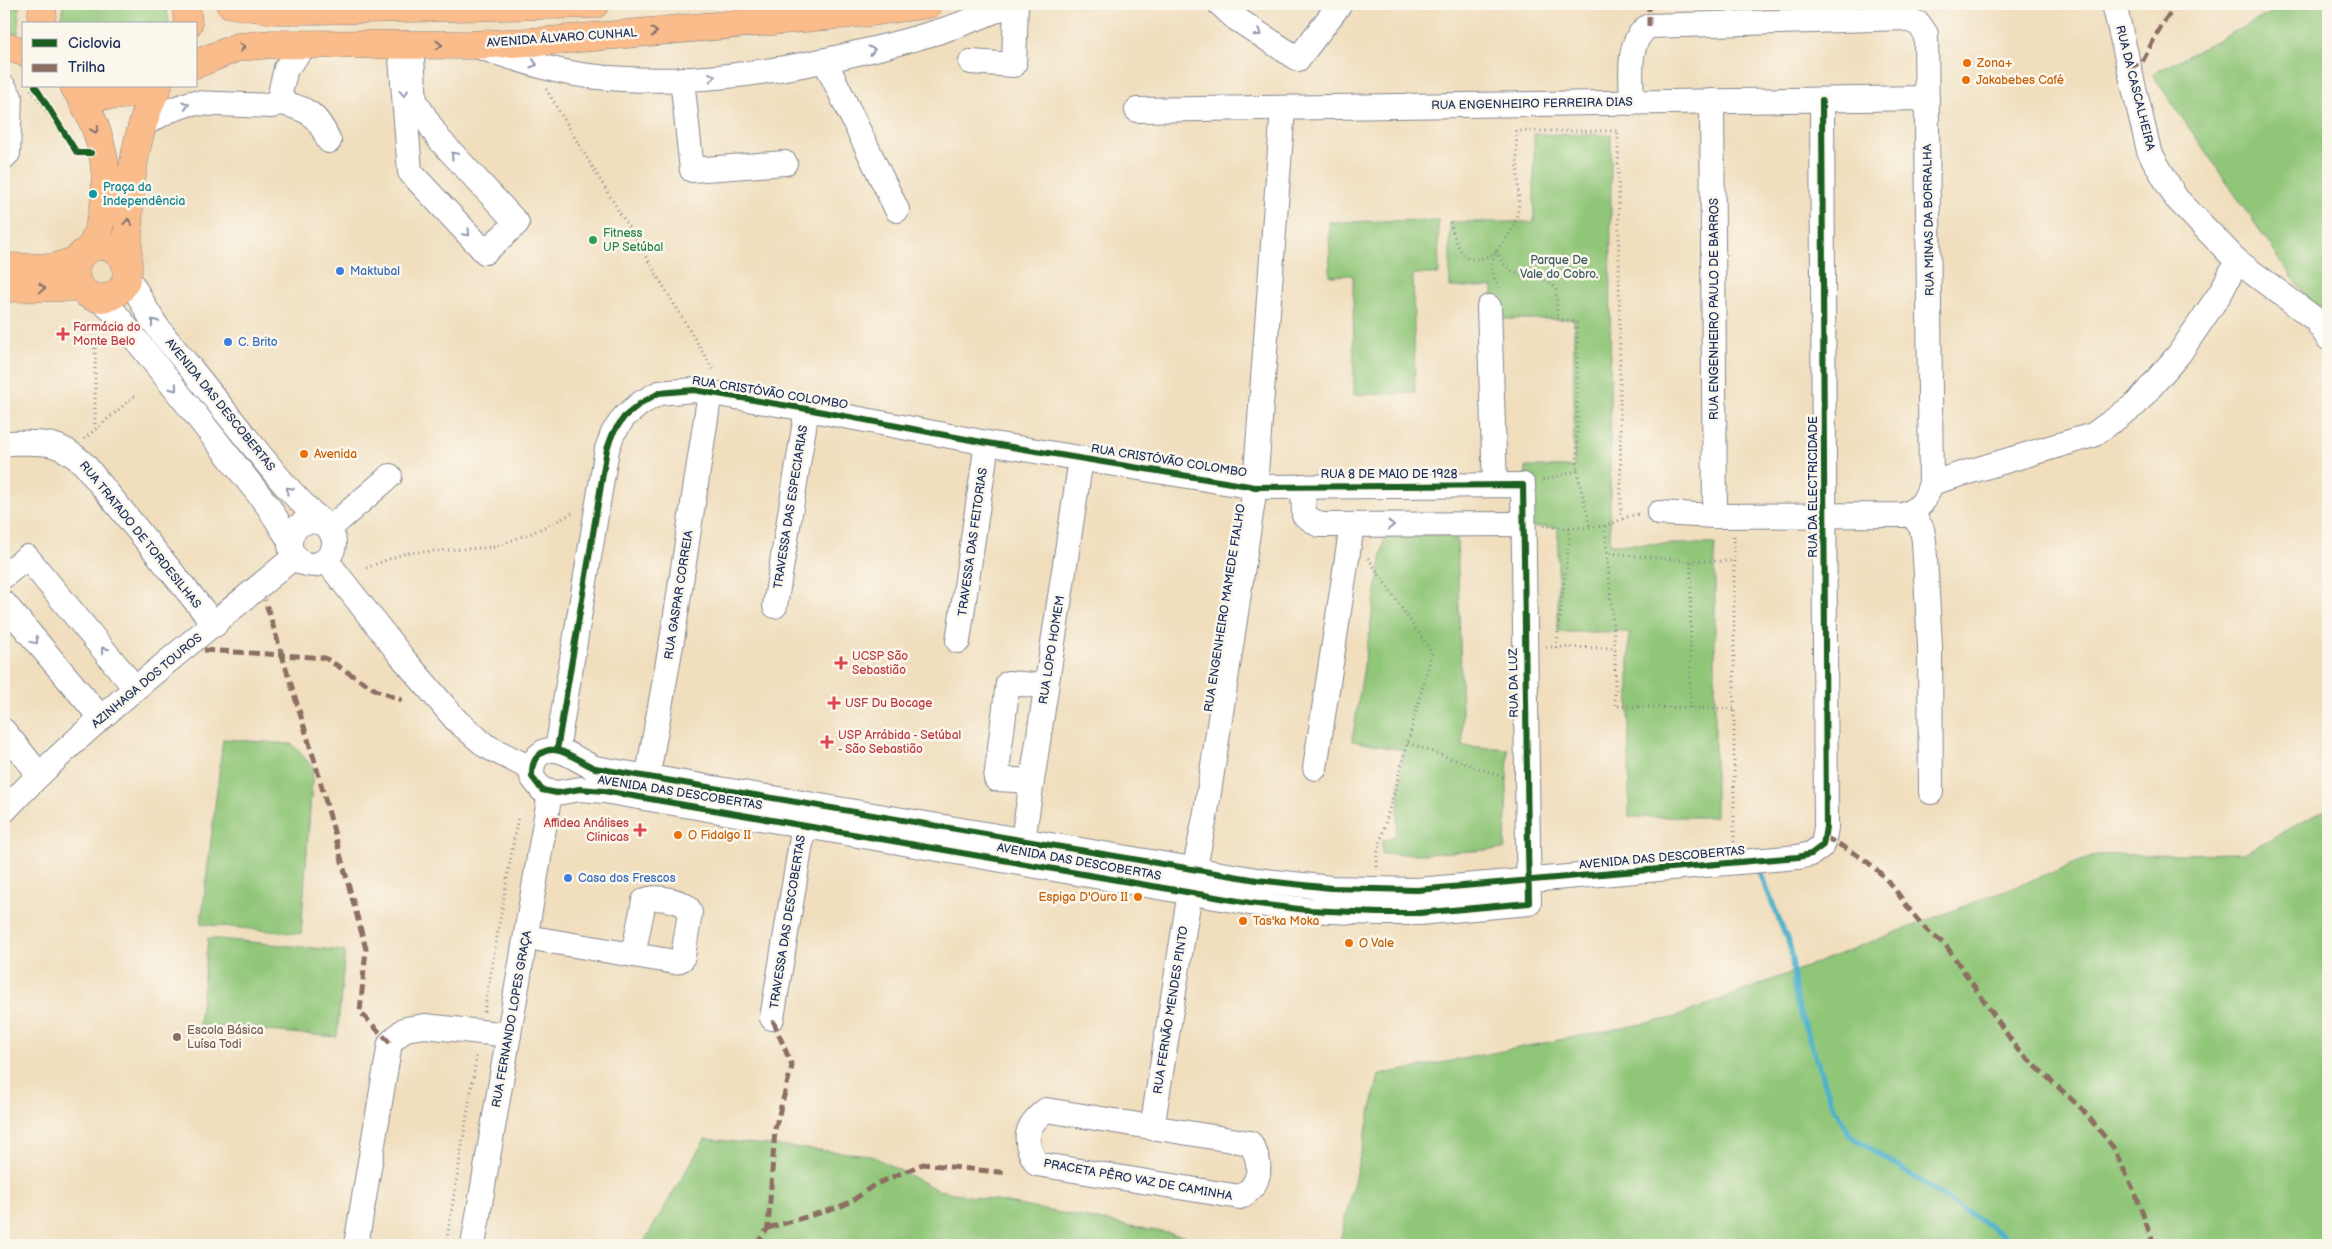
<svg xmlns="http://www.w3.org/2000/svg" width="2332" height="1249" viewBox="0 0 2332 1249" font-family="'Balsamiq Sans',sans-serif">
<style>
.green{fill:#90c678;stroke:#567a6b}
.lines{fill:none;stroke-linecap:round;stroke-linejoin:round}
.stream{stroke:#4db1cc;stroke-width:5.5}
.minor-casing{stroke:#86868e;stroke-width:26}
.major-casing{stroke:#86868e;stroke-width:29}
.path{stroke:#86868e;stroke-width:3;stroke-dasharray:1 4;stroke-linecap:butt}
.minor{stroke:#fff;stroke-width:24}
.major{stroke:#f9bc8a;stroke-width:28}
.quiet{stroke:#8d6e63;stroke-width:5;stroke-dasharray:10 5;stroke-linecap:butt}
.cycleway-casing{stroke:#fbf7ec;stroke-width:9}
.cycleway{stroke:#1b5e20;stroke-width:6}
.oneway{stroke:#7f6e72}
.oneway2{stroke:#8d97ae}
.food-dot{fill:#e8710a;stroke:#fbf7ec;stroke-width:2}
.culture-dot{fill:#0f9aa8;stroke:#fbf7ec;stroke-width:2}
.leisure-dot{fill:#2e9e5b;stroke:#fbf7ec;stroke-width:2}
.shop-dot{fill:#3f7fe0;stroke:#fbf7ec;stroke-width:2}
.health-dot{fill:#e0444e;stroke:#fbf7ec;stroke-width:2}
.education-dot{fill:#8d6e63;stroke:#fbf7ec;stroke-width:2}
.labels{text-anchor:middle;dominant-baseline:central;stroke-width:5;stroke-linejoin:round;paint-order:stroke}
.street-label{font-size:12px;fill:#1b2f5e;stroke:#fbf7ec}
.food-label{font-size:12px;fill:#c56008;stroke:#fbf7ec;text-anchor:start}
.culture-label{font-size:12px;fill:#0d838f;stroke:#fbf7ec;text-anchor:start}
.leisure-label{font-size:12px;fill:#27864d;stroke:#fbf7ec;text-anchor:start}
.park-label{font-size:12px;fill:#3e5c66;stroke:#fbf7ec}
.shop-label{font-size:12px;fill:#366cbe;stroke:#fbf7ec;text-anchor:start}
.health-label{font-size:12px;fill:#be3a42;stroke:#fbf7ec;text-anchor:start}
.education-label{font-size:12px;fill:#785e54;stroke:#fbf7ec;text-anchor:start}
</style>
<rect width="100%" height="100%" fill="#fbf7ec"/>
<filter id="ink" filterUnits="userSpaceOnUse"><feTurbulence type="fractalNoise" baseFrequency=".02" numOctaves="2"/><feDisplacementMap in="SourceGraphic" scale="10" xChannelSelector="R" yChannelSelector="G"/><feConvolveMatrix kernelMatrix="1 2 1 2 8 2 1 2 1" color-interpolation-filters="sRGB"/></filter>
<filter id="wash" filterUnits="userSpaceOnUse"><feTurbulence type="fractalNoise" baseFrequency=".0096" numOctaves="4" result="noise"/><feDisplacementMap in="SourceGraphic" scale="20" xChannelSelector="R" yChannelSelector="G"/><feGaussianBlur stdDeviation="1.12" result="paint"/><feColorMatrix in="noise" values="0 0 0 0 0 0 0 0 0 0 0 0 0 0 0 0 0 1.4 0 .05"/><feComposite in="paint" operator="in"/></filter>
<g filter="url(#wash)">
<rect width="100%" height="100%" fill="#f0debd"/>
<!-- green -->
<g class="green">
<polygon points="63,4 166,4 169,24 60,24"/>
<polygon points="2288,4 2328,4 2328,326 2287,270 2152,74"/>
<polygon points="19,5 18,34 4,31 4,10"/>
<polygon points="1534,134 1611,135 1610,544 1715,544 1715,817 1629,817 1629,632 1558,632 1558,527 1526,527 1526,467 1574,467 1574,319 1493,319 1493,287 1450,287 1450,222 1534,222"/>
<polygon points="1438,220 1439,274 1413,274 1415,393 1354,395 1353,275 1330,276 1329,222"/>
<polygon points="1385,534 1457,535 1463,746 1508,749 1505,849 1422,854 1382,854 1382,841 1396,835 1403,750 1352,741"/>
<polygon points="223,739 292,744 313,767 301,934 201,924"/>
<polygon points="2328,808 2328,1245 1339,1245 1379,1075 1673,1018 2097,855 2244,853"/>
<polygon points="208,938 345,951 337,1037 199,1025"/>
<polygon points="705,1139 870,1155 938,1190 1231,1245 642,1245"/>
</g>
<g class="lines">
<!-- stream -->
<polyline class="stream" points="1759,870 1791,949 1796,1001 1831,1101 1850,1135 2018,1245"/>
</g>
</g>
<g filter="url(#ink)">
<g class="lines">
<defs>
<g id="minor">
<polyline points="1220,4 1235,18 1298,59 1340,4"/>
<polyline points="2114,4 2149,151 2176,198 2237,261 2315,319 2328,338"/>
<polyline points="400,45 410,172 485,252 517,223 438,138 415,101 411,45"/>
<path d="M479,47C515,58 552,72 589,76C683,87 776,73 866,51C916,39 964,26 1010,4"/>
<polyline points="825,61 897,210"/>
<polyline points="971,62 1014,65 1016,4"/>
<polyline points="682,79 692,170 785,163"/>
<polyline points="4,87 10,97 8,153 4,157"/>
<polyline points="1712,101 1715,516"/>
<path d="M278,102C307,109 316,112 329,141"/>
<path d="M1632,103C1632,78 1625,41 1649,26L1904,18L1919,24L1926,34L1931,483C1926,500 1920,510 1903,515L1715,516L1659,513"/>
<polyline points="1137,110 1927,98"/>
<polyline points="142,125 168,111 191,103 272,106 278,102 286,68 307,44"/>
<path d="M127,277C137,290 143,305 152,319C163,337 179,353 192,370C219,404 247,439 275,473C286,487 298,499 311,512C318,518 328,525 332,534C340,551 322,571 303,563C277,551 293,511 324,524"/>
<polyline points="98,298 115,313 268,506 290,541"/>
<polyline points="1489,307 1495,485"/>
<path d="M4,443C40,443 56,438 84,464L215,625"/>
<polyline points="1931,483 2093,435 2136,404 2179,354 2221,292 2237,261"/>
<polyline points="1303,486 1304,515 1319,525 1523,524"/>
<polyline points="1911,512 1922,529 1924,541 1930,646 1931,792"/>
<polyline points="329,529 390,476"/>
<polyline points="326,560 402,657 456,720 486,746 532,769"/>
<polyline points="4,576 27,557 135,688"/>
<polyline points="4,603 101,718"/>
<polyline points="775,606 807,409"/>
<polyline points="958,641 987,443"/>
<polyline points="4,731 39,774"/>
<path d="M557,750L607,449L613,433L624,417L641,403L659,393L694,390L807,409L987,443L1255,487L1523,485L1528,845L1529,903L1419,913H1378L1307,910L1250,903L604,791L580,789L557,793L542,790L532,777C532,769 532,761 539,755C556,740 578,762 595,768L1257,880L1331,888L1417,890L1798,857L1811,854L1823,845L1826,827L1822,100"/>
<polyline points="1315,768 1352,525"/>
<polyline points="1032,781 996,779 1008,683 1046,686"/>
<polyline points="645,791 673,634 710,392"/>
<path d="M4,811C92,717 197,640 295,556"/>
<polyline points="1023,840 1081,459"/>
<path d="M526,937L675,962L682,959L683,956L690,913L688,908C680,900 653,895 644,901L633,955"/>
<polyline points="772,1018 804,825"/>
<path d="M1046,1110L1250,1143C1263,1163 1262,1185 1240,1197L1037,1164C1022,1141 1025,1126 1046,1110Z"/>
<polyline points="1152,1128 1190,892 1206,812 1255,487 1283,109"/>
<polyline points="356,1245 390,1043 405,1029 425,1026 509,1035"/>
<polyline points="473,1245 550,793"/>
</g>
<g id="major">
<polyline points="186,4 188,24"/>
<polyline points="230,4 275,10 316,10 595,4"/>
<polyline points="41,24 43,4"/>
<polyline points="4,46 24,52"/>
<polyline points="196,64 238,47 273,44 470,45 548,41 871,12 929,4"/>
<path d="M74,86C107,137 117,192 91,248"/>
<path d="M77,86C99,101 131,97 153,86"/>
<circle cx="101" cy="272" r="26"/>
<polyline points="4,267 53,268 77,260"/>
<path d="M128,271C127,210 129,142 158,86"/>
<polyline points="4,288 80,287"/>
</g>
</defs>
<!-- minor casing -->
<use href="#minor" class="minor-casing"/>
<!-- major casing -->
<use href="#major" class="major-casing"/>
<!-- path -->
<g class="path">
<polyline points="31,89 74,153 77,153"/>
<polyline points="546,89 714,371"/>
<path d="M1450,222C1459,252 1462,270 1496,252C1499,256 1502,262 1506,266C1521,281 1539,271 1556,288L1557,319L1577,322V471"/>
<polyline points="1499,288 1493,274 1491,264 1496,252 1513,228 1517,215 1519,203 1516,131 1618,131 1621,518"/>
<polyline points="95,424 95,325"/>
<polyline points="84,439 137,394"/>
<polyline points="1543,480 1577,471 1590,527"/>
<path d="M1544,526C1563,527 1583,529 1603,526C1616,524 1626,515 1640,514"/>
<polyline points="1605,526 1607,553 1691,561 1734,561"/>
<polyline points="1607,553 1615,648"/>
<polyline points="1368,558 1432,653 1377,854 1377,869"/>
<polyline points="366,568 405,553 494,547 534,532 575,512"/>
<polyline points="1546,647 1615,648 1615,706 1734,709"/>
<polyline points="1556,648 1569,543 1569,528"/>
<polyline points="1690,708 1691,561"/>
<polyline points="1408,743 1506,778"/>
<polyline points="1734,842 1734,536"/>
<polyline points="484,1012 518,816"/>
<polyline points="446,1245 477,1053"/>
</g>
<!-- minor -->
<use href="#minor" class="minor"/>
<!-- major -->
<use href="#major" class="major"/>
<!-- quiet -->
<g class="quiet">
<polyline points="1649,26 1649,4"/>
<polyline points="2129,68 2142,62 2161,26 2173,9 2188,4"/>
<polyline points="204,650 282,655 265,600"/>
<path d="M1825,837C1845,848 1864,857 1880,873C1905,897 1913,924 1945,944L2018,1050L2082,1109L2113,1147L2136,1195L2154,1245"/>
<polyline points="390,1043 360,1012 366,949 315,762 282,655 325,658 376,690 402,700"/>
<polyline points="768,1228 837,1208 852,1201 874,1185 923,1164 1008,1173"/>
<polyline points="756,1245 768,1228 775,1129 792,1066 772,1018"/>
</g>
<defs>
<g id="cycleway">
<polyline points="35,86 77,153 91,153"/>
<path d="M557,750L607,449L613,433L624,417L641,403L659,393L694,390L807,409L987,443L1255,487L1523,485L1528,845L1529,903L1419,913H1378L1307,910L1250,903L604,791L580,789L557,793L542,790L532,777C532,769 532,761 539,755C556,740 578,762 595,768L1257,880L1331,888L1417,890L1798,857L1811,854L1823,845L1826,827L1822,100"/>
</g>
</defs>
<!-- cycleway casing -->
<use href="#cycleway" class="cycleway-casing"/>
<!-- cycleway -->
<use href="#cycleway" class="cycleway"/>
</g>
<!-- one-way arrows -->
<defs><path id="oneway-chevron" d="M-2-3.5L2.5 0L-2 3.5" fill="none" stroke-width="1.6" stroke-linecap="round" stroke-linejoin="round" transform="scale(1.25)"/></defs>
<g class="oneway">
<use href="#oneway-chevron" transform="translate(654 32) rotate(-5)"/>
<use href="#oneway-chevron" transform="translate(439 45)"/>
<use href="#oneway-chevron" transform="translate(242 47) rotate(-9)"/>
<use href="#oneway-chevron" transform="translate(95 130) rotate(68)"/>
<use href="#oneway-chevron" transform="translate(128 222) rotate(-85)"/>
<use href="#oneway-chevron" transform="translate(42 288) rotate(-1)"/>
</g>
<g class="oneway2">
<use href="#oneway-chevron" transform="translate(1258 33) rotate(33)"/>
<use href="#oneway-chevron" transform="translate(872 50) rotate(-13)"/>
<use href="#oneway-chevron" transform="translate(534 64) rotate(17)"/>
<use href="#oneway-chevron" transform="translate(712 77) rotate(-4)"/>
<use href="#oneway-chevron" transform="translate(404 93) rotate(86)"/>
<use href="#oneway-chevron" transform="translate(186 105) rotate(-17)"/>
<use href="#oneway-chevron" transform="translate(454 155) rotate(-133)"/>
<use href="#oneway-chevron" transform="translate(467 233) rotate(47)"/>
<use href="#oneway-chevron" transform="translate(154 322) rotate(-125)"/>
<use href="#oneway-chevron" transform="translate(174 388) rotate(52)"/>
<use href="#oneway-chevron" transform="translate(289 490) rotate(-133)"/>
<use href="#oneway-chevron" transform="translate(1391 525)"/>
<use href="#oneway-chevron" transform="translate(35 641) rotate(50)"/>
<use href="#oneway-chevron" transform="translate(104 650) rotate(-129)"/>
</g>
</g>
<!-- markers -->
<g class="food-dot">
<circle cx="1967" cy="63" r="5"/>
<circle cx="1966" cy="80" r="5"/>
<circle cx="304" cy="454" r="5"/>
<circle cx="678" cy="835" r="5"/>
<circle cx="1138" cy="897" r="5"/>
<circle cx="1243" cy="921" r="5"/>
<circle cx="1349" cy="943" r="5"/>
</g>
<circle class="culture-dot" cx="93" cy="194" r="5"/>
<circle class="leisure-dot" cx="593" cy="240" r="5"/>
<g class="shop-dot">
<circle cx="340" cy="271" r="5"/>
<circle cx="228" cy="342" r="5"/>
<circle cx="568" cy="878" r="5"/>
</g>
<g class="health-dot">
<path d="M60.5 326.5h5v5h5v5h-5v5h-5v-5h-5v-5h5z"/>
<path d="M838.5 655.5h5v5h5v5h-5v5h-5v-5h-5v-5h5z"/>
<path d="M831.5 695.5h5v5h5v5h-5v5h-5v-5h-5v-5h5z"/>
<path d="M824.5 734.5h5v5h5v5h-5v5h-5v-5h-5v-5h5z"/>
<path d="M637.5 822.5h5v5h5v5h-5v5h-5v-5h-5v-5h5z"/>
</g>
<circle class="education-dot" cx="177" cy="1037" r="5"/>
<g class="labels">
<!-- street labels -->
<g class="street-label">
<text transform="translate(562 38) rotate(-4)">AVENIDA ÁLVARO CUNHAL</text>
<text transform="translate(2135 88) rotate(76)">RUA DA CASCALHEIRA</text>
<text transform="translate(1532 104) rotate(-1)">RUA ENGENHEIRO FERREIRA DIAS</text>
<text transform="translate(1929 220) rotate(-91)">RUA MINAS DA BORRALHA</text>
<text transform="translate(1714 309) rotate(-90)">RUA ENGENHEIRO PAULO DE BARROS</text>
<text transform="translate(770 393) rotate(9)">RUA CRISTÓVÃO COLOMBO</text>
<text transform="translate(220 405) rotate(51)">AVENIDA DAS DESCOBERTAS</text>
<text transform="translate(1169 461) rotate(9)">RUA CRISTÓVÃO COLOMBO</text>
<text x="1389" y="474">RUA 8 DE MAIO DE 1928</text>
<text transform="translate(1813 487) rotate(-90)">RUA DA ELECTRICIDADE</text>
<text transform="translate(791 507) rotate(-81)">TRAVESSA DAS ESPECIARIAS</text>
<text transform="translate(140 535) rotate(51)">RUA TRATADO DE TORDESILHAS</text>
<text transform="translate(973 542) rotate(-82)">TRAVESSA DAS FEITORIAS</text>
<text transform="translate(679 595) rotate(-81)">RUA GASPAR CORREIA</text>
<text transform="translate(1225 608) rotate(-81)">RUA ENGENHEIRO MAMEDE FIALHO</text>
<text transform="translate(1052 650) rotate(-81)">RUA LOPO HOMEM</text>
<text transform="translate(147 681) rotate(-40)">AZINHAGA DOS TOUROS</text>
<text transform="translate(1514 683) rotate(-91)">RUA DA LUZ</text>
<text transform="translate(680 793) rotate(9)">AVENIDA DAS DESCOBERTAS</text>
<text transform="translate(1662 858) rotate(-5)">AVENIDA DAS DESCOBERTAS</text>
<text transform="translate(1079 862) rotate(10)">AVENIDA DAS DESCOBERTAS</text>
<text transform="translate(788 922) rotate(-81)">TRAVESSA DAS DESCOBERTAS</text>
<text transform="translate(1171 1010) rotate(-81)">RUA FERNÃO MENDES PINTO</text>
<text transform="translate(512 1019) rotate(-80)">RUA FERNANDO LOPES GRAÇA</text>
<text transform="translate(1138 1180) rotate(10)">PRACETA PÊRO VAZ DE CAMINHA</text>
</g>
<!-- food labels -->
<g class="food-label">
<text x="1977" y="63">Zona+</text>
<text x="1976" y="80">Jakabebes Café</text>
<text x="314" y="454">Avenida</text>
<text x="688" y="835">O Fidalgo II</text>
<text x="1128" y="897" text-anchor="end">Espiga D'Ouro II</text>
<text x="1253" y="921">Tas'ka Moka</text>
<text x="1359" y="943">O Vale</text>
</g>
<!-- culture labels -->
<g class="culture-label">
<text x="103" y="187">Praça da<tspan x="103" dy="14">Independência</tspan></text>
</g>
<!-- leisure labels -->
<g class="leisure-label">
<text x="603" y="233">Fitness<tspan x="603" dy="14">UP Setúbal</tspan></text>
</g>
<!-- park labels -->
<g class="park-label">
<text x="1559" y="260">Parque De<tspan x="1559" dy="14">Vale do Cobro.</tspan></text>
</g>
<!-- shop labels -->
<g class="shop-label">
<text x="350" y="271">Maktubal</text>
<text x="238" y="342">C. Brito</text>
<text x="578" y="878">Casa dos Frescos</text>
</g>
<!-- health labels -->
<g class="health-label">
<text x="73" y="327">Farmácia do<tspan x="73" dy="14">Monte Belo</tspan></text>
<text x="852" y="656">UCSP São<tspan x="852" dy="14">Sebastião</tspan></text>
<text x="845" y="703">USF Du Bocage</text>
<text x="838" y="735">USP Arrábida - Setúbal<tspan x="838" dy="14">- São Sebastião</tspan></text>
<text x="629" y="823" text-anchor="end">Affidea Análises<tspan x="629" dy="14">Clinicas</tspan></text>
</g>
<!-- education labels -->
<g class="education-label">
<text x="187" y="1030">Escola Básica<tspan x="187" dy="14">Luísa Todi</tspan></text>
</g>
</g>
<!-- margin -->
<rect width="2332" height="1249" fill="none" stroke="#fbf7ec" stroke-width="20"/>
<!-- legend -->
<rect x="22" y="22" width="175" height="65" fill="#fbf7ec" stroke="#a1a7b3"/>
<rect x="32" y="39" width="25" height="8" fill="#1b5e20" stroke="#a1a7b3"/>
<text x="68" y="48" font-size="15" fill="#1b2f5e">Ciclovia</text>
<rect x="32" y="64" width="25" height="8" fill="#8d6e63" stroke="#a1a7b3"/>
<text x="68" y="72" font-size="15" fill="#1b2f5e">Trilha</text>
</svg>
